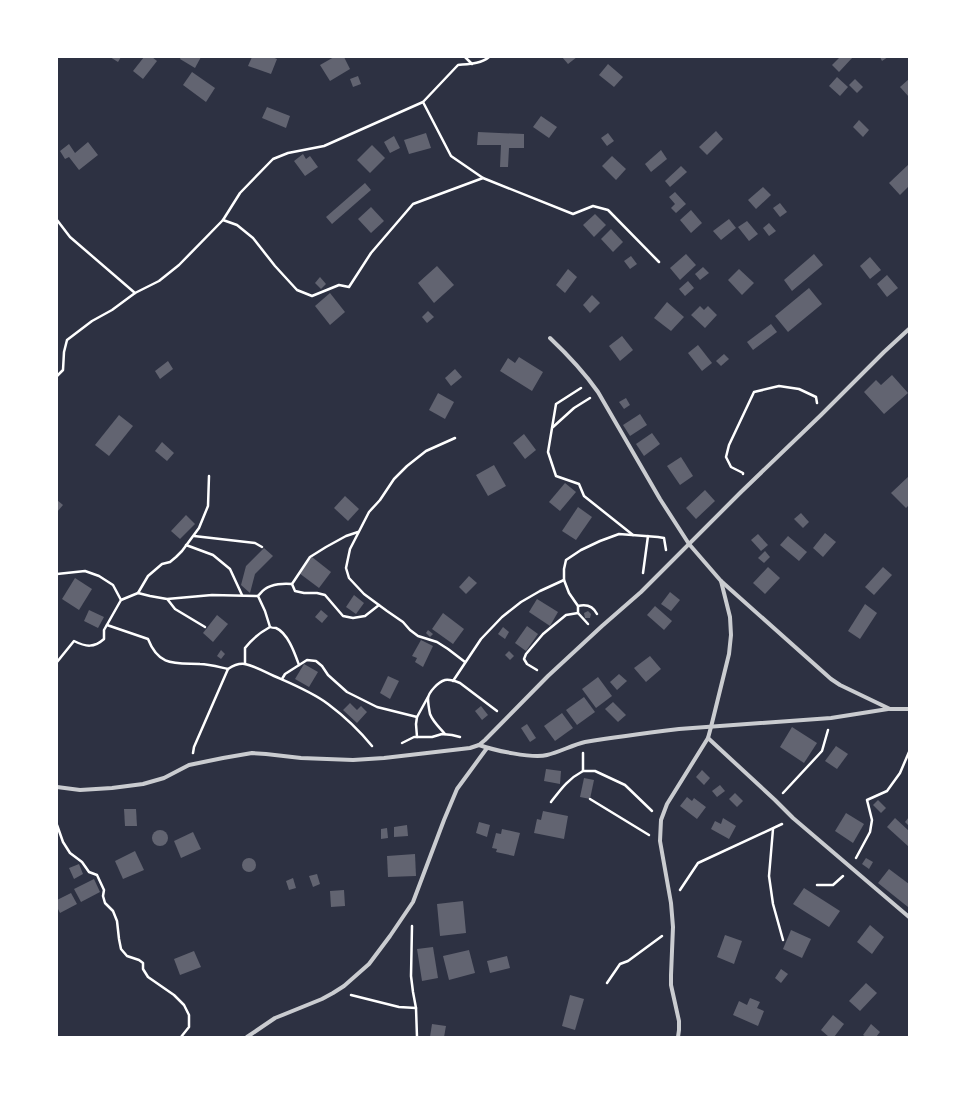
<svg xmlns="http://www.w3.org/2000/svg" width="966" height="1094" viewBox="0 0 966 1094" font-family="Signika,sans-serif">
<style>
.building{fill:#626471}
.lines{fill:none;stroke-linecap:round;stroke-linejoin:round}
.path{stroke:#fff;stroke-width:2.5}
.minor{stroke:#caccd0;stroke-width:4}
</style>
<rect width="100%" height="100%" fill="#2d3142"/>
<!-- building -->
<g class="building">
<polygon points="110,57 121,57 118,62"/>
<polygon points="144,57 152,57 157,61 143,79 133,71"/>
<polygon points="181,57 201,57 195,68 180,59"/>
<polygon points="252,57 272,57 277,59 271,74 248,66"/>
<polygon points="334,57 344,57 350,69 330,81 320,65"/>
<polygon points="562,57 577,57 568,64"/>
<polygon points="840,57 853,57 839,72 832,65"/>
<polygon points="880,57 888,57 882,61"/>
<polygon points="608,64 623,77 614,87 599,75"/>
<polygon points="192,72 215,88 206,102 183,85"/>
<polygon points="358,76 361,84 353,87 350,79"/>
<polygon points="837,77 848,87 840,96 829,86"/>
<polygon points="855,79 863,87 857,93 849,85"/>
<polygon points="909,79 909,97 900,87"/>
<polygon points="267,107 290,116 286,128 262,118"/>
<polygon points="541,116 557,127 549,138 533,127"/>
<polygon points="859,120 869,130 863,137 853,127"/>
<polygon points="716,131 723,139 707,155 699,147"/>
<polygon points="478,132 524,134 524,148 509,148 508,167 500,167 501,145 477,145"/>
<polygon points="426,133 431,148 409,154 404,140"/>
<polygon points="608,133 614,141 607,146 601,138"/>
<polygon points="394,136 400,148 390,153 384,142"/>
<polygon points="88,142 98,155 79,170 69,157 65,159 60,151 69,144 75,153"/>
<polygon points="372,145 385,158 370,173 357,160"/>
<polygon points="661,150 667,159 651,172 645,164"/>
<polygon points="303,154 306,159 310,156 318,167 305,176 294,161"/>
<polygon points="612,156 626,169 616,180 602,166"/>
<polygon points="909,164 909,186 900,195 889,183"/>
<polygon points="681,166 687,172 670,187 665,181"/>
<polygon points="365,183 371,190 332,224 326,217"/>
<polygon points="763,187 771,195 756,209 748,200"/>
<polygon points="675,192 686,204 676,213 671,208 675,204 669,197"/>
<polygon points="780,203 787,212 780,217 773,208"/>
<polygon points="371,207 384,221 371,233 358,219"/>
<polygon points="691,210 702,223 691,233 680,220"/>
<polygon points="595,214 606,225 594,237 583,225"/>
<polygon points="729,219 736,228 721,240 713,231"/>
<polygon points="747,221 758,234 749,241 738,227"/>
<polygon points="769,223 776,231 769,236 763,228"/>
<polygon points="611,229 623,242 613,252 601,239"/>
<polygon points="686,254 696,265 680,280 670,268"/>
<polygon points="814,254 823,265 792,291 784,280"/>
<polygon points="631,256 637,264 630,269 624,261"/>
<polygon points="870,257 881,270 870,279 860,266"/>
<polygon points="437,266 454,285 434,303 418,283"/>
<polygon points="703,267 709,273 700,280 695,274"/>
<polygon points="568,269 577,277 565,293 556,285"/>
<polygon points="739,269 754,283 742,295 728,280"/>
<polygon points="887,275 898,288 887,297 877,284"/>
<polygon points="320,277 326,284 321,289 315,283"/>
<polygon points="688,281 694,288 685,296 679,289"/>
<polygon points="809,288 822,304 788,332 775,316"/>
<polygon points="330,293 345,312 330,325 315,306"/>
<polygon points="592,295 600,303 590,313 583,305"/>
<polygon points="667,302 684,317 671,331 654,318"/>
<polygon points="700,306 704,310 708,306 717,315 705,328 691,315"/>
<polygon points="428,311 434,317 427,323 422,317"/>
<polygon points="771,324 777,332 753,350 747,342"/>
<polygon points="622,336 633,350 620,361 609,346"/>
<polygon points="698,345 712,363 702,371 688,353"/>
<polygon points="724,354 729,359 721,366 716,361"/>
<polygon points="519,357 543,372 532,391 500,371 508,358 515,363"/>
<polygon points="168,361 173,369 160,379 155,371"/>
<polygon points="455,369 462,377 451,386 445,378"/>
<polygon points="892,375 908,393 884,414 864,392 876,380 881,385"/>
<polygon points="438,393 454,402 445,419 429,410"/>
<polygon points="626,398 630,405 624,409 619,402"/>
<polygon points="640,414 647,425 630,436 623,425"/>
<polygon points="119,415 133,426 109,456 95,445"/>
<polygon points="652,433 660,444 644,456 636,444"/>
<polygon points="524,434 536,450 525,459 513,443"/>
<polygon points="162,442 174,453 167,461 155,451"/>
<polygon points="681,457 693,476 680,485 667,466"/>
<polygon points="494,465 506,486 488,496 476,475"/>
<polygon points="909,476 909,505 906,508 891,493"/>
<polygon points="565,483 576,492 560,511 549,502"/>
<polygon points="705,490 715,501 696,519 686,508"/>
<polygon points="345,496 359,509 348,521 334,508"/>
<polygon points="57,500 63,505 57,512"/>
<polygon points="578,507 592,517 576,540 562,531"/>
<polygon points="801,513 809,522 803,528 794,519"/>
<polygon points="186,515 195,524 180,539 171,531"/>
<polygon points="825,533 836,542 823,557 813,548"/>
<polygon points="758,534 768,545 761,551 751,540"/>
<polygon points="788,536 807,552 799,561 780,545"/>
<polygon points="264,548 273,556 255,574 250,593 241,585 246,566"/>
<polygon points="765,551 770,557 764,563 758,558"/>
<polygon points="312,557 331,572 319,588 299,573"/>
<polygon points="768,567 780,578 765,594 753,583"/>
<polygon points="883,567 892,575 874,595 865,587"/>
<polygon points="469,576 477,583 466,594 459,587"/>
<polygon points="75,578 92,589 79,610 62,599"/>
<polygon points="670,592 680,600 671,611 661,604"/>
<polygon points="354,595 364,603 356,614 346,607"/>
<polygon points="537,599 558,612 550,626 529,612"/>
<polygon points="865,604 877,613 860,639 848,631"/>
<polygon points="655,606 672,621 664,630 647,615"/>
<polygon points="89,610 104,617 98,628 84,621"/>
<polygon points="321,610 328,616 322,623 315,617"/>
<polygon points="588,611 591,614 590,618 585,618 584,613"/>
<polygon points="443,613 464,629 453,644 432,629"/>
<polygon points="217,615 228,624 213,642 203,633"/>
<polygon points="527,626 538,634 526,651 515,643"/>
<polygon points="503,627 509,632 505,639 498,634"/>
<polygon points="428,630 433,634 430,637 426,633"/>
<polygon points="421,640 433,646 423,667 415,662 417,658 412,656"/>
<polygon points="221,650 225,654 221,659 217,656"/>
<polygon points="509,651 514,656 510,660 505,655"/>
<polygon points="650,656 661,669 646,682 634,668"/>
<polygon points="304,664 318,672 309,687 295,679"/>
<polygon points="619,674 627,681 617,690 610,682"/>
<polygon points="388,676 399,681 390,699 380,693"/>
<polygon points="598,677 612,696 596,708 582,689"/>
<polygon points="584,697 595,712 577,725 566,710"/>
<polygon points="613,702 626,715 618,722 605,709"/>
<polygon points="350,703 357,710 361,706 367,712 357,723 343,710"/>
<polygon points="481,706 488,715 482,720 475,711"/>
<polygon points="562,713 573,728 555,741 544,726"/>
<polygon points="527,724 536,738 530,742 521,728"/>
<polygon points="792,727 817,743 804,763 780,747"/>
<polygon points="836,746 848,754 837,769 825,761"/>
<polygon points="546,769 561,771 560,784 544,781"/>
<polygon points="702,770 710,778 704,785 696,777"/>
<polygon points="584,778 594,780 590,799 580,797"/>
<polygon points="720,785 725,791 717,797 712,791"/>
<polygon points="735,793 743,801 737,807 729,799"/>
<polygon points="687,797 692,801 694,798 706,807 697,819 680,806"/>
<polygon points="878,800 886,808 881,813 873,805"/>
<polygon points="124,809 136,809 137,826 125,826"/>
<polygon points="543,811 568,816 564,839 534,833 537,819 541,820"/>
<polygon points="846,813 864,824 853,843 835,831"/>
<polygon points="909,817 909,826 905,822"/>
<polygon points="723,818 736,826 729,839 711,829 715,821 721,824"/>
<polygon points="895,818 909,831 909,847 887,827"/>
<polygon points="479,822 490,825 487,837 476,833"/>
<polygon points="407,825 408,836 394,837 394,827"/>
<polygon points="387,828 388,838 381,839 381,829"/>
<polygon points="502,829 520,833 514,856 496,852 497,849 492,848 496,833 501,834"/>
<circle cx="160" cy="838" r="8"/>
<polygon points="193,832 201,849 181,858 174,841"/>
<polygon points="135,851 144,870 123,879 115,861"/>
<polygon points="415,854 416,876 388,877 387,856"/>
<circle cx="249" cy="865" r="7"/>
<polygon points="866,858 873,862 869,869 862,864"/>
<polygon points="79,864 83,874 74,879 69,868"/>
<polygon points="889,869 909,884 908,907 878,883"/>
<polygon points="317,874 320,884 313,887 309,876"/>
<polygon points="293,878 296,888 289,890 286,881"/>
<polygon points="94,879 100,892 81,902 74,889"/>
<polygon points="804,888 840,911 829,927 793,904"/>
<polygon points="344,890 345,906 331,907 330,891"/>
<polygon points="71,893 77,904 60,913 57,907 57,900"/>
<polygon points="463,901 466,933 440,936 437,904"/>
<polygon points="870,925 884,937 872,954 857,942"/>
<polygon points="791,930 811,939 802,958 783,949"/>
<polygon points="725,935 742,941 734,964 717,957"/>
<polygon points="433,947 438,978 422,981 417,949"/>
<polygon points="469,950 475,973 449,980 443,956"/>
<polygon points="194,951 201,967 180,975 174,959"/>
<polygon points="507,956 510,968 490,973 487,961"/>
<polygon points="781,969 788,974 781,983 775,978"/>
<polygon points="866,983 877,993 860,1011 849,1001"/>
<polygon points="570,995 584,999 575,1030 562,1026"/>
<polygon points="750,998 760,1002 757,1008 764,1011 758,1026 733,1015 739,1001 747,1005"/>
<polygon points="833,1015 844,1024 834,1037 829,1037 821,1030"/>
<polygon points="432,1024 446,1026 444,1037 430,1037"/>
<polygon points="871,1024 880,1032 876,1037 866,1037 863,1035"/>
</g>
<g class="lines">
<!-- path -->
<g class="path">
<polyline points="465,57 472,64"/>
<polyline points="423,102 451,156 483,178 573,214 593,206 608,210 659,262"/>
<polyline points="57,220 70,237 135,293"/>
<polyline points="223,220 237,225 253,238 275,266 297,290 312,296 339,285 349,287 371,253 413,204 483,178"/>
<path d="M57,376L63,370L64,352L67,340L92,321L112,310L135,293L159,281L179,265L223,220L240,193L273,159L288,153L324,146L423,102L458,65C468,64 481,64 489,57"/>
<polyline points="581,388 556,404 548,452 556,476 579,484 584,496 633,535"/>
<polyline points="553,427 574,408 590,398"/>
<polyline points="455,438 426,451 407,466 394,479 380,500 369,512 350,549 346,568 349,578 364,594 387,611 403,622 410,630 418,636 437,642 448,649 465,662"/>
<polyline points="743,474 743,473 731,467 726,457 729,445 754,392 779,386 799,389 816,397 817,403"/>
<polyline points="358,532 346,536 326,547 310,557 292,584 295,591 304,593 317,593 325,595 343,616 353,618 365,616 379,605"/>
<polyline points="194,536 255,543 262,547"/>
<polyline points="186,545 213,555 230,569 242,595"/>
<polyline points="643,573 648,536"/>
<polyline points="57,574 85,571 99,576 113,585 121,600"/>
<path d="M292,584C284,583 272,584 265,589C262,591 260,594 258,596L265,611L270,627C272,628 274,628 276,628C288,633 295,654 299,665"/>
<polyline points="138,593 148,576 162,564 170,562 176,557 182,551 199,528 208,506 209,476"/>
<polyline points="168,600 175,609 205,627"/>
<path d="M578,606C586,604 593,606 597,614"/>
<polyline points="588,624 578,613 578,606 569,593 564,580 564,569 566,560 581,550 600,541 619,534 658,537 664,538 666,550"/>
<path d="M107,625L148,639C159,667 175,663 200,664C209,664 219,667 228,669"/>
<path d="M57,662L74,641C86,647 94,648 104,639V630L121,600L138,593L150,596L167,599L212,595L258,596"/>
<path d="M245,664V648C252,639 259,633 270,627"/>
<polyline points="537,670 527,664 524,659 526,654 543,634 566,615 578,613"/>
<polyline points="282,679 285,674 307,660 316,661 322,666 328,675 347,692 377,707 417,717"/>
<polyline points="453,681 481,639 502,617 521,602 540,591 564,580"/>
<path d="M445,734C440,728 433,722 430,714C429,709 428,703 428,698C429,692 438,682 445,680C450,679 455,681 460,683L497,711"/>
<polyline points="417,737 416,724 417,717 428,697"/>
<polyline points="402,743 414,737 432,737 442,734 452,735 460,737"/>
<path d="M193,753L194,747L228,669C234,665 239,663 245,664C255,666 265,672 274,676C292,684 312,692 328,704C344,716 359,730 372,746"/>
<polyline points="583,771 595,771 625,785 652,811"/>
<polyline points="783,793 822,751 828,730"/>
<polyline points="590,799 649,835"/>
<path d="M551,802C561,789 568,779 583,771V753"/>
<polyline points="57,825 63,842 70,853 82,862 89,872 97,875 104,890 103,896 105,903 113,911 117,921 119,939 121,949 127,956 139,960 143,963 143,969 148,977 174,995 184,1005 189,1015 189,1027 181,1037"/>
<polyline points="773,829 769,876 773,904 783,940"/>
<polyline points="856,858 870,832 872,820 867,800 887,791 900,773 909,752"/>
<polyline points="817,885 833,885 843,876"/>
<polyline points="680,890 698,863 782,824"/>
<polyline points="412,926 411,976 413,992 416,1008 417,1037"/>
<polyline points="607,983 620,964 628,961 662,936"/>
<polyline points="351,995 399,1007 416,1008"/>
</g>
<!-- minor -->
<g class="minor">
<path d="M550,338C568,355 584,372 598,392L660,499L689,544L721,581L831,679L840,685L890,709H909"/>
<polyline points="708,738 775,800 793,818 909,917"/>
<path d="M479,745C493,750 533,759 547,755C560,752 572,745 585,742C616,737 647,733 679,729L831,718L888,709"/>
<polyline points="57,787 80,790 112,788 143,784 164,778 189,765 223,758 252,753 266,754 301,758 353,760 384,758 470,748 479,745 485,740 548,676 602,626 641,592 741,492 821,415 884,352 909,329"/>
<polyline points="247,1037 275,1018 322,999 333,993 344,986 369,964 390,936 413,902 444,820 457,789 487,748"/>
<polyline points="678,1037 679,1030 679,1021 671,985 671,975 673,927 671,903 660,841 661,820 667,804 708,738 711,727 729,654 731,635 730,617 721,581"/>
</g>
</g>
<!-- border -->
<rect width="966" height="1094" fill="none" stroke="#ffffff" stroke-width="116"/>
</svg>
